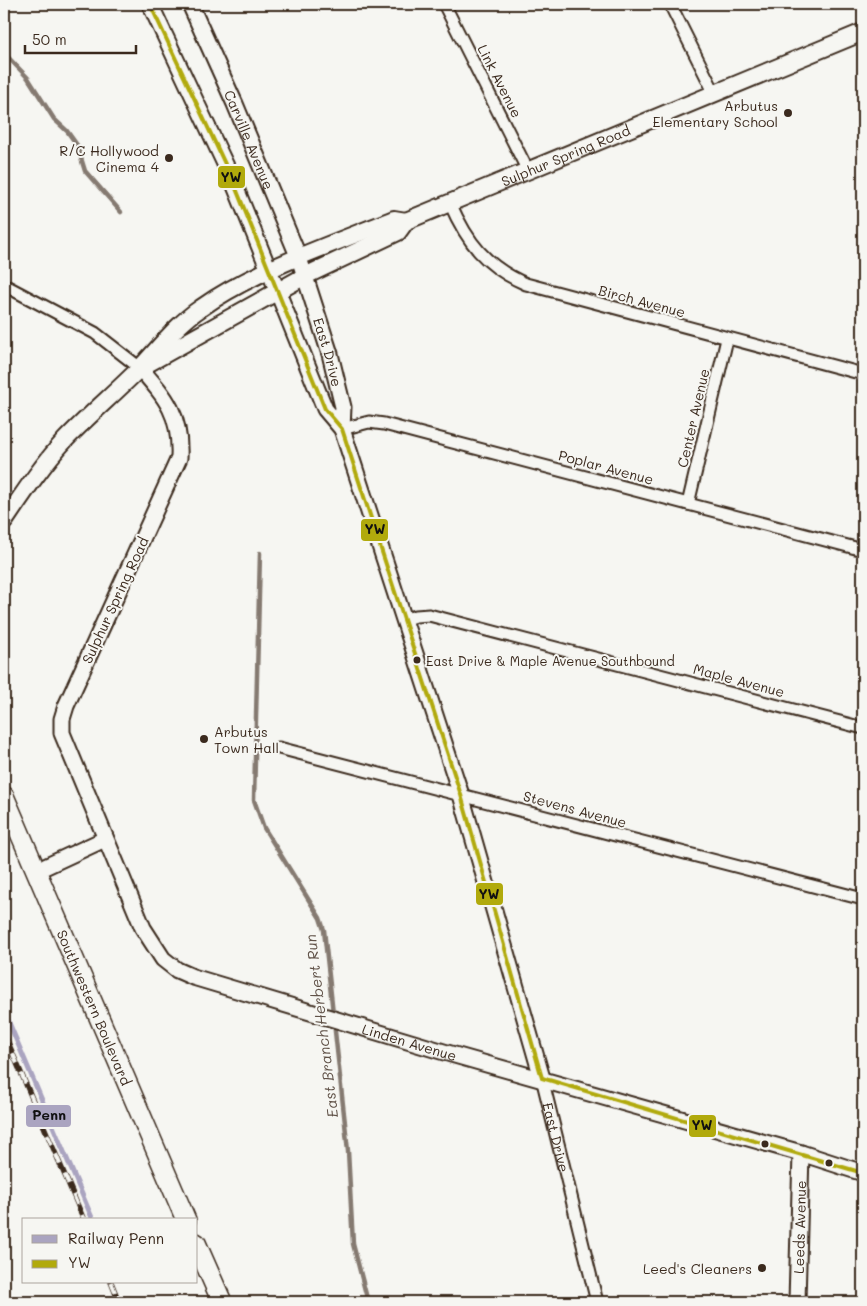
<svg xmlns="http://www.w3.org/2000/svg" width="867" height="1306" viewBox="0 0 867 1306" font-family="Mali,sans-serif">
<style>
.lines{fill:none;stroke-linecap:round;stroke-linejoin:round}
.stream{stroke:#857a71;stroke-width:4.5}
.minor-casing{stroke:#3b2a1e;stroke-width:15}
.tertiary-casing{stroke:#3b2a1e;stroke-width:19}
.secondary-casing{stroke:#3b2a1e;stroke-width:20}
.primary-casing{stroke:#3b2a1e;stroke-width:22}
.minor{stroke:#f6f6f2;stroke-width:11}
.tertiary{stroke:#f6f6f2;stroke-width:15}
.secondary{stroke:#f6f6f2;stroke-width:16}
.primary{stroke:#f6f6f2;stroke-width:19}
.rail-casing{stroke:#3b2a1e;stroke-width:5.5}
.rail{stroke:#f6f6f2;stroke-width:4;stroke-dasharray:11;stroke-linecap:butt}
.bus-1-casing{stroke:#f6f6f2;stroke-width:8}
.bus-1{stroke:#b1aa0c;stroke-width:4}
.rail-1-casing{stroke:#f6f6f2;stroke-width:9}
.rail-1{stroke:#aaa4c0;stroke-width:5}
.poi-dot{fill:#3b2a1e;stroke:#f6f6f2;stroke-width:2}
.labels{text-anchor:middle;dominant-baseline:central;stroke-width:4;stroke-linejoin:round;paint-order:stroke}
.bus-label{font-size:13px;fill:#3b2a1e;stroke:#f6f6f2;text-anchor:start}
.street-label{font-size:14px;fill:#3b2a1e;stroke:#f6f6f2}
.poi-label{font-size:14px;fill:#3b2a1e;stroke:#f6f6f2;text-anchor:end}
.water-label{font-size:15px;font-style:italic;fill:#605248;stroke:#f6f6f2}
.line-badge{stroke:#f6f6f2;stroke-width:2}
.pale-badge-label{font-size:14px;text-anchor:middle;font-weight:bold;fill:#111}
</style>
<rect width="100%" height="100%" fill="#f6f6f2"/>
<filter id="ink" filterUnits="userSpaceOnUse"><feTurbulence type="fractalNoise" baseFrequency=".02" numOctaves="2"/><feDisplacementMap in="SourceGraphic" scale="10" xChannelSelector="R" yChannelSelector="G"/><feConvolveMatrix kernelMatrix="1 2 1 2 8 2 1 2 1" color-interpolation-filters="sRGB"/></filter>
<g filter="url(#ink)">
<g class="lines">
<!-- stream -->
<g class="stream">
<polyline points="4,53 28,78 54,119 67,131 77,145 85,171 121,212"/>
<polyline points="260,553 254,800 264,828 320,918 324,930 348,1151 353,1244 368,1302"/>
</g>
<defs>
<g id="minor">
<polyline points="444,4 528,171"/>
<polyline points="670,4 715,94"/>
<path d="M450,203C467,242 486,267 526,284L863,374"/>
<polyline points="4,285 95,333 140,368"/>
<polyline points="342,429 369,422 384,424 863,550"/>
<polyline points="688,504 727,339"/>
<polyline points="403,620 416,616 429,615 863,728"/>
<polyline points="279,748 863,899"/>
<path id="s1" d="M542,1078L597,1302"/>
</g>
<g id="tertiary">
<polyline points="150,4 233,181 325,409 342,429 461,795 542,1078"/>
<path id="s2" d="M190,4L235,104L299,258L330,354L343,407L342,429"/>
<path id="s3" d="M140,368C167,399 181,415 179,458L66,706L62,719V733L143,928L163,959L177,970L193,977L444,1052L801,1153L863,1173"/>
<polyline points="36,871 105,839"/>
<path id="s4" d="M797,1302L801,1153"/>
</g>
<g id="secondary">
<path id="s5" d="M140,368L305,276L398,232L406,221L863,32"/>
<path d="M4,522C23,494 42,465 65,440C89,415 115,393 139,369C159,348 177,324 201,308C254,270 333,244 394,219L406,221"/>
</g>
<g id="primary">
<path id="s6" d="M4,796L186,1220"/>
<polyline points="196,1243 222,1302"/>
</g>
</defs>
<!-- minor casing -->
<use href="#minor" class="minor-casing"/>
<!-- tertiary casing -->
<use href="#tertiary" class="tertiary-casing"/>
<!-- secondary casing -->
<use href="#secondary" class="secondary-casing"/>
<!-- primary casing -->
<use href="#primary" class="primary-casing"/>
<!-- minor -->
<use href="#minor" class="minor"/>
<!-- tertiary -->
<use href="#tertiary" class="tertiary"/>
<!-- secondary -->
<use href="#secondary" class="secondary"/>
<!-- primary -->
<use href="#primary" class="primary"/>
<defs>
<g id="rail">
<polyline points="4,1033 84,1220"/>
<polyline points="111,1282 119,1302"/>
</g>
</defs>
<!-- rail casing -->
<use href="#rail" class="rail-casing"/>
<!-- rail -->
<use href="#rail" class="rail"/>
<defs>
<g id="bus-1">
<polyline points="150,4 233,181 325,409 342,429 461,795 542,1078"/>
<polyline points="542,1078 863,1173"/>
</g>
</defs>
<!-- bus-1 casing -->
<use href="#bus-1" class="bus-1-casing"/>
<!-- bus-1 -->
<use href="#bus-1" class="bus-1"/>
<defs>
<polyline id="rail-1" points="4,1011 93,1220"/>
</defs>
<!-- rail-1 casing -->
<use href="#rail-1" class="rail-1-casing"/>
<!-- rail-1 -->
<use href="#rail-1" class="rail-1"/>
</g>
</g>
<!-- markers -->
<g class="poi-dot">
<circle cx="788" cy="113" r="5"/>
<circle cx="169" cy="158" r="5"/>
<circle cx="417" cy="660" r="4.5"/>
<circle cx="204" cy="739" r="5"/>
<circle cx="765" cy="1144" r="4.5"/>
<circle cx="829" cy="1163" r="4.5"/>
<circle cx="762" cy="1268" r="5"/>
</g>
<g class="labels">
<!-- bus labels -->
<g class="bus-label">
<text x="426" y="660">East Drive &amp; Maple Avenue Southbound</text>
</g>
<!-- street labels -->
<g class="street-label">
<text transform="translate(500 81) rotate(63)">Link Avenue</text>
<text stroke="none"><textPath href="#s2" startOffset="148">Carville Avenue</textPath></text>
<text stroke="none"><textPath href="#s5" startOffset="478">Sulphur Spring Road</textPath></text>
<text transform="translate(642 301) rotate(15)">Birch Avenue</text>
<text stroke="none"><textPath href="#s2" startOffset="375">East Drive</textPath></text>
<text transform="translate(693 418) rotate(-77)">Center Avenue</text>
<text transform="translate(606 467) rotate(15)">Poplar Avenue</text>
<text transform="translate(115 600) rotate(-65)">Sulphur Spring Road</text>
<text transform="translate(739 680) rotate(15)">Maple Avenue</text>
<text transform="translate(575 809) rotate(15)">Stevens Avenue</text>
<text stroke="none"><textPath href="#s6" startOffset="230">Southwestern Boulevard</textPath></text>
<text stroke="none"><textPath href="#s3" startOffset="911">Linden Avenue</textPath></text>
<text stroke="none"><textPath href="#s1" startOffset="61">East Drive</textPath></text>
<text stroke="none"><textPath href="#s4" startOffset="75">Leeds Avenue</textPath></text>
</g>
<!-- poi labels -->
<g class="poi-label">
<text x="778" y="105">Arbutus<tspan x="778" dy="16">Elementary School</tspan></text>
<text x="159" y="150">R/C Hollywood<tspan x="159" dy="16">Cinema 4</tspan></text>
<text x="214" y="731" text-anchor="start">Arbutus<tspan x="214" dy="16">Town Hall</tspan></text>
<text x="752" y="1268">Leed's Cleaners</text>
</g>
<!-- water labels -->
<g class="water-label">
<text transform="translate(321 1026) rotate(-97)">East Branch Herbert Run</text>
</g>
</g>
<g class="line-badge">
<rect x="217" y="165" width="29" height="24" rx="5" fill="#b1aa0c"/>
<rect x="360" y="518" width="29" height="24" rx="5" fill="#b1aa0c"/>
<rect x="475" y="882" width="29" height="24" rx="5" fill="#b1aa0c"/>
<rect x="25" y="1104" width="47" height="24" rx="5" fill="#aaa4c0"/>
<rect x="688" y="1114" width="29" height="24" rx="5" fill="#b1aa0c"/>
</g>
<g class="pale-badge-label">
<text x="231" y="182">YW</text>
<text x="375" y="534">YW</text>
<text x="489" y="899">YW</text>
<text x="49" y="1120">Penn</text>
<text x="702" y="1130">YW</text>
</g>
<!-- margin -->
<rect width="867" height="1306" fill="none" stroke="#f6f6f2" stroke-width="20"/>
<rect x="10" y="10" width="847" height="1286" fill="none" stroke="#3b2a1e" stroke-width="2" filter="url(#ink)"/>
<!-- legend -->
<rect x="22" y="1218" width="175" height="65" fill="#f6f6f2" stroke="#aba49d"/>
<rect x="32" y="1235" width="25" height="8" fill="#aaa4c0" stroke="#aba49d"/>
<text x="68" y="1244" font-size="15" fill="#3b2a1e">Railway Penn</text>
<rect x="32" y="1260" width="25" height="8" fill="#b1aa0c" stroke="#aba49d"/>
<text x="68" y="1268" font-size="15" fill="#3b2a1e">YW</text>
<!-- scale -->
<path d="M25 45v8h111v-8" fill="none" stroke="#3b2a1e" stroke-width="2.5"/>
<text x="32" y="45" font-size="15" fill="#3b2a1e" stroke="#f6f6f2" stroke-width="4" paint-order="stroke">50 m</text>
</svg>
